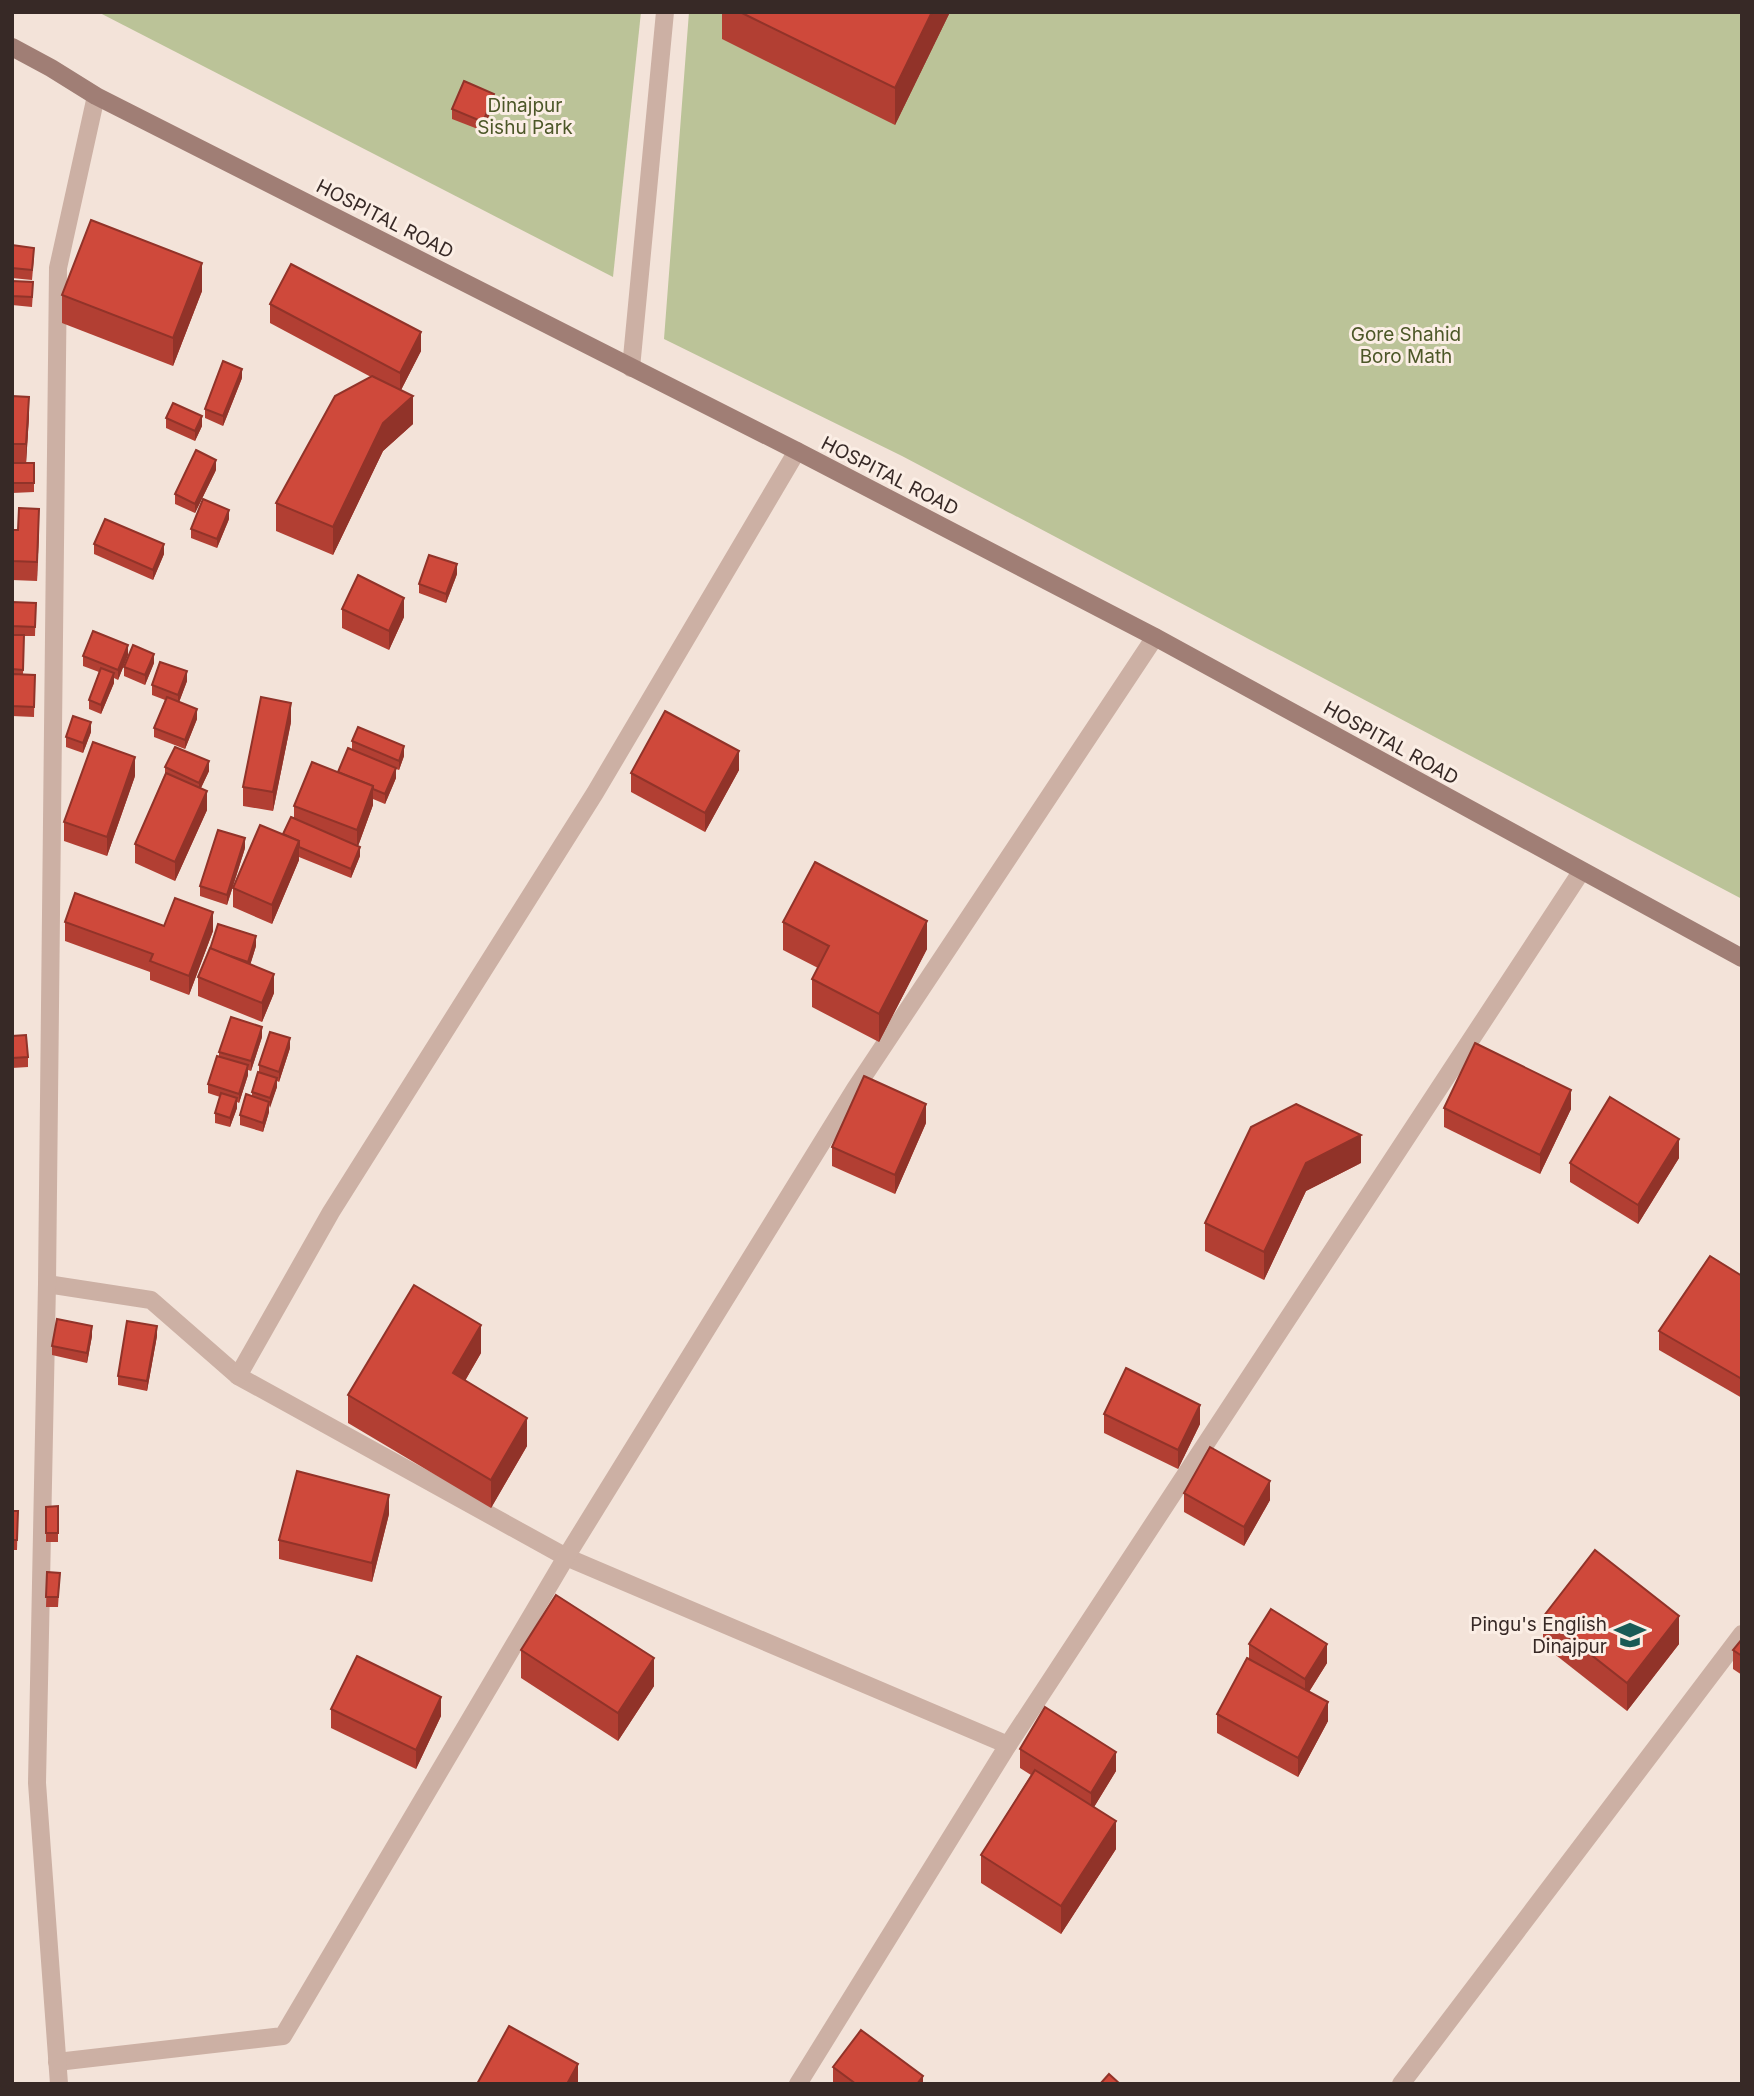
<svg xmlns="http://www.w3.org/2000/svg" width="1754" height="2096" font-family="Inter,sans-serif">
<rect width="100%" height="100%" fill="#f3e3d9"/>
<!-- green -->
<g fill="#bbc398">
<polygon points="98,12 641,12 613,277"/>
<polygon points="689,12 1742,12 1742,899 902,456 664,339"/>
</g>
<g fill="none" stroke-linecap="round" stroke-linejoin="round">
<!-- street -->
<g stroke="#ccb0a4" stroke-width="18">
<polyline points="631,368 665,12"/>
<polyline points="47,1284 151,1300 238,1376 566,1557 1008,1745"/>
<polyline points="238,1376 331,1212 595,793 797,451"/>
<polyline points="57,2062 283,2036 566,1557 855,1089 1155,637"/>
<polyline points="59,2084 37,1783 47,1284 58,268 96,96"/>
<polyline points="798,2084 1008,1745 1581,872"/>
<polyline points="1401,2084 1742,1634"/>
</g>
<!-- secondary -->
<polyline stroke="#a07e75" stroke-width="18" points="12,47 51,68 96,96 797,451 1155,637 1742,958"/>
</g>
<!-- wall -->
<g fill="#b23f33">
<polygon points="722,12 950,12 895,125 722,39"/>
<polygon points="494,103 483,131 452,119 452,109"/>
<polygon points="12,245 34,257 32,280 12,278"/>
<polygon points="12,281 33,292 32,307 12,305"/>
<polygon points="202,291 173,366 62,323 62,295"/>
<polygon points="270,304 421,351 401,390 413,424 383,451 333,555 276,531 276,503 371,377 270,323"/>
<polygon points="242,378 223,426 205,418 205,409"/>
<polygon points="12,396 29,416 26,463 34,463 34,492 12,493"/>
<polygon points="166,418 202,426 195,441 166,428"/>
<polygon points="216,470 195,513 175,504 175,494"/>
<polygon points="229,519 217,548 191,538 191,529"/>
<polygon points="39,528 37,581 12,580 12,530"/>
<polygon points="94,544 164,554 153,580 94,554"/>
<polygon points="457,574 446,603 419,593 419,584"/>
<polygon points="12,602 36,603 35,636 24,636 23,675 35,675 34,717 12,716"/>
<polygon points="342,609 404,617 389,650 342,628"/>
<polygon points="128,655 118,680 114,678 114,683 101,714 89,709 89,700 99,672 83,666 83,656"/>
<polygon points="154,663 145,685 124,676 124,667"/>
<polygon points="187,681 179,702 197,719 185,749 154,737 154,728 165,700 152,695 152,685"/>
<polygon points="291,722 273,811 243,806 243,787"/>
<polygon points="91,732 83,753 66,747 66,737"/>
<polygon points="352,741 404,756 399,770 396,769 396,778 385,804 373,799 373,805 358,846 360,856 351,878 299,857 299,860 272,924 233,907 233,888 283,834 294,818 294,806 338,772 352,749"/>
<polygon points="165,767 209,771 201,788 207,810 175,881 135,863 135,844 165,774"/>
<polygon points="739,770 705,832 631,792 631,773"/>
<polygon points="135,776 107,856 64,841 64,822"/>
<polygon points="245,848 227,905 200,896 200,886"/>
<polygon points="65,922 164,926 213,931 189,995 150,980 150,972 65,941"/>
<polygon points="783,922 927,949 879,1042 812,1007 812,979 818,968 783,950"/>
<polygon points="256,946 250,965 274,993 262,1022 198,996 198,977"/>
<polygon points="12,1036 28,1057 28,1067 12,1068"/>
<polygon points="262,1037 251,1071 248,1070 248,1075 239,1103 237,1102 237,1108 230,1127 215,1123 215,1113 220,1097 208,1093 208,1084 219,1056 219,1052"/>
<polygon points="290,1048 279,1082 277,1081 277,1087 269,1108 269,1112 263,1132 240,1125 240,1115 252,1096 252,1092 259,1072 259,1065"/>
<polygon points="1444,1108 1571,1109 1540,1174 1444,1127"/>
<polygon points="926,1123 895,1194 832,1166 832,1147"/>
<polygon points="1679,1158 1638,1224 1570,1182 1570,1163"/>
<polygon points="1361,1163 1306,1191 1264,1280 1205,1251 1205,1223"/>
<polygon points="1742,1276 1742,1398 1659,1350 1659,1331"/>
<polygon points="92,1336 87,1363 52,1355 52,1346"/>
<polygon points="157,1336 147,1391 118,1385 118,1376"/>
<polygon points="481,1353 465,1381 527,1446 491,1508 348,1423 348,1395"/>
<polygon points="1104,1414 1200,1424 1178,1469 1104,1433"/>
<polygon points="1184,1493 1270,1500 1244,1546 1184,1512"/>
<polygon points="58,1506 58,1542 46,1542 46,1507"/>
<polygon points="12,1511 18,1511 17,1550 12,1550"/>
<polygon points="389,1514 372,1582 279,1559 279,1540"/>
<polygon points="47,1572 60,1573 58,1607 46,1607"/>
<polygon points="1543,1617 1679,1644 1627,1711 1543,1645"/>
<polygon points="1742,1639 1742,1675 1733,1669 1733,1650"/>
<polygon points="1249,1644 1327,1663 1309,1692 1328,1721 1298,1777 1217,1733 1217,1714 1249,1659"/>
<polygon points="521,1650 654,1686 618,1741 521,1678"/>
<polygon points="331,1709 441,1716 416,1769 331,1728"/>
<polygon points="1020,1749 1116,1771 1094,1807 1116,1849 1061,1934 981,1883 981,1855 1031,1775 1020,1768"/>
<polygon points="833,2067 923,2084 833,2084"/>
</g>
<!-- shaded-wall -->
<g fill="#913329">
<polygon points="932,12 950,12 895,125 895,88"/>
<polygon points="494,94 494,103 483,131 483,122"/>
<polygon points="202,263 202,291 173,366 173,338"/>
<polygon points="421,332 421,351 400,392 400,373"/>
<polygon points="242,369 242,378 223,426 223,416"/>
<polygon points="413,396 413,424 383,451 333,555 333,527 383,423"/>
<polygon points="29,397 29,416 26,464 26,444"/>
<polygon points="202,416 202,426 195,441 195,431"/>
<polygon points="216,460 216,470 195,513 195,504"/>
<polygon points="39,509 39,528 37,581 37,562"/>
<polygon points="229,510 229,519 217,548 217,539"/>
<polygon points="164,544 164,554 153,580 153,570"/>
<polygon points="457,564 457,574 446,603 446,594"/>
<polygon points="404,598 404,617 389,650 389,631"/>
<polygon points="128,645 128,655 118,680 118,670"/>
<polygon points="154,654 154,663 145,685 145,675"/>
<polygon points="187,671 187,681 178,705 178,695"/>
<polygon points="114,673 114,683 101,714 101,705"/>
<polygon points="291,703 291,722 273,811 273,792"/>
<polygon points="197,709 197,719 185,749 185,740"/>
<polygon points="91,722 91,732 83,753 83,743"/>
<polygon points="404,746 404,756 399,770 399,761"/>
<polygon points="739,751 739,770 705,832 705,813"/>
<polygon points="135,757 135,776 107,856 107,837"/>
<polygon points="209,761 209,771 199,792 199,783"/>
<polygon points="396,768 396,778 385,804 385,794"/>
<polygon points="373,786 373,805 357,849 357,830"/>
<polygon points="207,791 207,810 175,881 175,862"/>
<polygon points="245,838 245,848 227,905 227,895"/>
<polygon points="299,841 299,860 272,924 272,905"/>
<polygon points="360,847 360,856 351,878 351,869"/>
<polygon points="213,912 213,931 189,995 189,976"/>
<polygon points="927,921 927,949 879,1042 879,1014"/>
<polygon points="256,936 256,946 248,972 248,962"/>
<polygon points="274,974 274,993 262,1022 262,1003"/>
<polygon points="262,1027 262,1037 251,1071 251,1061"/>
<polygon points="290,1038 290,1048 279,1082 279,1072"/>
<polygon points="248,1065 248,1075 239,1103 239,1094"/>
<polygon points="277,1078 277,1087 270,1108 270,1098"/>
<polygon points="1571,1090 1571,1109 1540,1174 1540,1155"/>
<polygon points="237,1098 237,1108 230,1127 230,1118"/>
<polygon points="269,1102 269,1112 263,1132 263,1123"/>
<polygon points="926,1104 926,1123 895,1194 895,1175"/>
<polygon points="1361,1135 1361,1163 1306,1191 1264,1280 1264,1252 1306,1163"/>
<polygon points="1679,1139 1679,1158 1638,1224 1638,1205"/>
<polygon points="481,1325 481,1353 453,1401 453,1373"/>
<polygon points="92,1326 92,1336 87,1363 87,1353"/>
<polygon points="157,1326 157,1336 147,1391 147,1381"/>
<polygon points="1200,1405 1200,1424 1178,1469 1178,1450"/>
<polygon points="527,1418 527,1446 491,1508 491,1480"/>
<polygon points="1270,1481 1270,1500 1244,1546 1244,1527"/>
<polygon points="389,1495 389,1514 372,1582 372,1563"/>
<polygon points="1679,1616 1679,1644 1627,1711 1627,1683"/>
<polygon points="1327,1644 1327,1663 1305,1698 1305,1679"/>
<polygon points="654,1658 654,1686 618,1741 618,1713"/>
<polygon points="441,1697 441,1716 416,1769 416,1750"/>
<polygon points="1328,1702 1328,1721 1298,1777 1298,1758"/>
<polygon points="1116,1752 1116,1771 1091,1812 1091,1793"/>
<polygon points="1116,1821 1116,1849 1061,1934 1061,1906"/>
<polygon points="578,2064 578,2084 567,2084"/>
<polygon points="923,2076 923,2084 917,2084"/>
</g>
<!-- building -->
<g fill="#cf493b" stroke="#913329" stroke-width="2">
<polygon points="740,12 932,12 895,88"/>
<polygon points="464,81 494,94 483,122 452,109"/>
<polygon points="91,220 202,263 173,338 62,295"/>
<polygon points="12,245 34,248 32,270 12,268"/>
<polygon points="291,264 421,332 400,373 270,304"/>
<polygon points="12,281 33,282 32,297 12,296"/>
<polygon points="223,361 242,369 223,416 205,409"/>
<polygon points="372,376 413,396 383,423 333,527 276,503 335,396"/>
<polygon points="12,396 29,397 26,444 12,444"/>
<polygon points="173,403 202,416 195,431 166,418"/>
<polygon points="196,450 216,460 195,504 175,494"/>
<rect x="12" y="463" width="22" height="20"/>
<polygon points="203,499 229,510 217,539 191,529"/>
<polygon points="19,508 39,509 37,562 12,561 12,530 18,530"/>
<polygon points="105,519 164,544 153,570 94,544"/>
<polygon points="429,555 457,564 446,594 419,584"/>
<polygon points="358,575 404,598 389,631 342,609"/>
<polygon points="12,602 36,603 35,627 12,626"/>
<polygon points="93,631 128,645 118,670 83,656"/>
<polygon points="12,635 24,635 23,670 12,669"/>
<polygon points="133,645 154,654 145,675 124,667"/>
<polygon points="160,662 187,671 178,695 152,685"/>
<polygon points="101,668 114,673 101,705 89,700"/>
<polygon points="13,674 35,675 34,707 12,706"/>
<polygon points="167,697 197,709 185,740 154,728"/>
<polygon points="261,697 291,703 273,792 243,787"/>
<polygon points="665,711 739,751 705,813 631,773"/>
<polygon points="73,716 91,722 83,743 66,737"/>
<polygon points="358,727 404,746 399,761 352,741"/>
<polygon points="93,742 135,757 107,837 64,822"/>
<polygon points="175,747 209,761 199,783 165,767"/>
<polygon points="348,748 396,768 385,794 373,789 373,786 338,772"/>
<polygon points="312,762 373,786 357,830 294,806"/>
<polygon points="166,773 207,791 175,862 135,844"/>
<polygon points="291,817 360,847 351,869 299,847 299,841 283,834"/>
<polygon points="260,825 299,841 272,905 233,888"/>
<polygon points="218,830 245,838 227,895 200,886"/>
<polygon points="815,862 927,921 879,1014 812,979 829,946 783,922"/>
<polygon points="75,893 164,926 175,898 213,912 189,976 150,961 153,954 65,922"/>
<polygon points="218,924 256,936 248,962 210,949"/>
<polygon points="210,948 274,974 262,1003 198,977"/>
<polygon points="231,1017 262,1027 251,1061 219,1052"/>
<polygon points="270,1032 290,1038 279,1072 259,1065"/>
<polygon points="26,1035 28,1057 12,1058 12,1036"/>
<polygon points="1475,1043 1571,1090 1540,1155 1444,1108"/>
<polygon points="217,1056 248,1065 239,1094 208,1084"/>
<polygon points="258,1072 277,1078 270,1098 252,1092"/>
<polygon points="864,1076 926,1104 895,1175 832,1147"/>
<polygon points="221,1093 237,1098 230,1118 215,1113"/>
<polygon points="246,1094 269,1102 263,1123 240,1115"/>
<polygon points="1610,1097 1679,1139 1638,1205 1570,1163"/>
<polygon points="1296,1104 1361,1135 1306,1163 1264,1252 1205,1223 1251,1127"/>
<polygon points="1710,1256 1742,1276 1742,1379 1659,1331"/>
<polygon points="414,1285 481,1325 453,1373 527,1418 491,1480 348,1395"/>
<polygon points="57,1319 92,1326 87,1353 52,1346"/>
<polygon points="127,1321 157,1326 147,1381 118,1376"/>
<polygon points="1126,1368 1200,1405 1178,1450 1104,1414"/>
<polygon points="1210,1447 1270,1481 1244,1527 1184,1493"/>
<polygon points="297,1471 389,1495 372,1563 279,1540"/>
<polygon points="58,1506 58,1533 46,1533 46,1507"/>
<polygon points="12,1511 18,1511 17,1540 12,1540"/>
<polygon points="1595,1550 1679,1616 1627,1683 1543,1617"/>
<polygon points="47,1572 60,1573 58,1597 46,1597"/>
<polygon points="556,1595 654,1658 618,1713 521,1650"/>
<polygon points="1271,1609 1327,1644 1305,1679 1249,1644"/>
<polygon points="1742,1639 1742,1656 1733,1650"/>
<polygon points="357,1656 441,1697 416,1750 331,1709"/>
<polygon points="1247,1658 1328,1702 1298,1758 1217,1714"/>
<polygon points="1045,1707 1116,1752 1091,1793 1020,1749"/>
<polygon points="1035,1770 1116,1821 1061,1906 981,1855"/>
<polygon points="509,2026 578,2064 567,2084 477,2084"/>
<polygon points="861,2030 923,2076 917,2084 856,2084 833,2067"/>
<polygon points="1109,2074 1120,2084 1100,2084"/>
</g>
<!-- icons -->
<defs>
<symbol id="school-bare" viewBox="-9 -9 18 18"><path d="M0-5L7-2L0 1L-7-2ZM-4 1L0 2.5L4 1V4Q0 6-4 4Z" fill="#195b56" stroke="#fbeee5" stroke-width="2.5" paint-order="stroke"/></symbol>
</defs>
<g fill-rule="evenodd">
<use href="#school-bare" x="1608" y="1613" width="44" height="44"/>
</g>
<g text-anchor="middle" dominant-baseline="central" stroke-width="6" stroke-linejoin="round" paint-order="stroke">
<!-- park labels -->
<g font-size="19" fill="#4c5728" stroke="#fbeee5">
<text x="525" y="105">Dinajpur<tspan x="525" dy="22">Sishu Park</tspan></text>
<text x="1406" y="334">Gore Shahid<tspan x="1406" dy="22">Boro Math</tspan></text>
</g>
<!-- street labels -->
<g font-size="19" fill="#372926" stroke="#fbeee5">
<text transform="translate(385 219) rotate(27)">HOSPITAL ROAD</text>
<text transform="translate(890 476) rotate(27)">HOSPITAL ROAD</text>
<text transform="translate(1391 743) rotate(29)">HOSPITAL ROAD</text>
</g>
<!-- poi labels -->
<g font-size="19" fill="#372926" stroke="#fbeee5" text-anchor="end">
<text x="1607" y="1624">Pingu's English<tspan x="1607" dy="22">Dinajpur</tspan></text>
</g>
</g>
<!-- border -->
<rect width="1754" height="2096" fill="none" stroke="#372926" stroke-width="28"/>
</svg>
